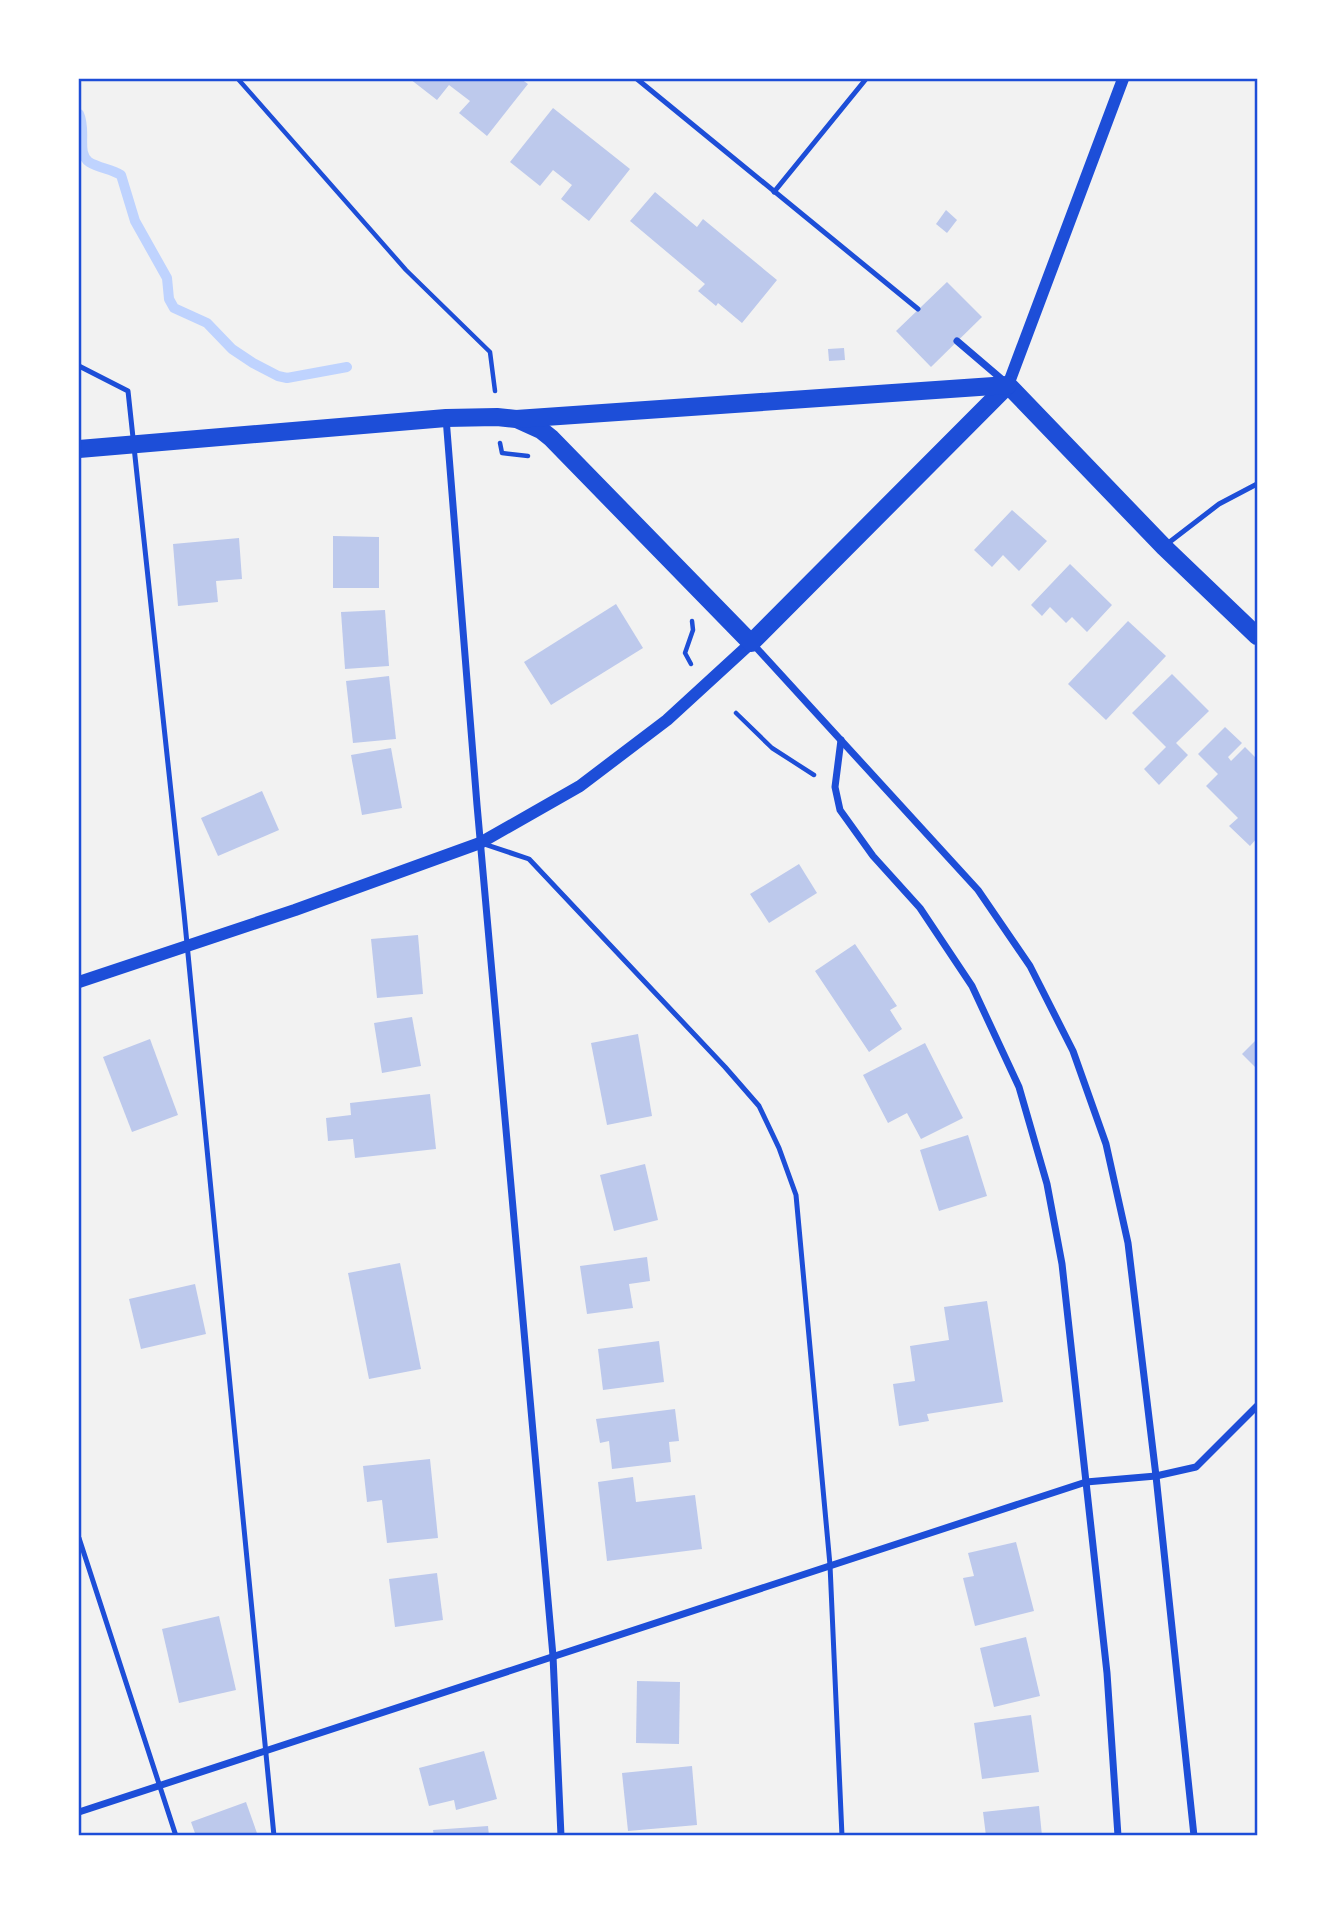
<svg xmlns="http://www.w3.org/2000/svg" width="1336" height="1915" font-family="'Roboto Condensed',sans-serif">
<rect width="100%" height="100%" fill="#f2f2f2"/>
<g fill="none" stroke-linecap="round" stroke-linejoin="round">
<!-- stream -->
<path stroke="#bfd3fe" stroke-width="10" d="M 79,114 C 87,131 76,153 89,162 C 99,168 111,169 121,175 L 135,221 L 167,278 L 169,299 L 174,308 L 207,323 L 232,349 L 253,363 L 278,376 L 287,378 L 347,367"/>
</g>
<!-- building -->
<g fill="#bdc9ec">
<polygon points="410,79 521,79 528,84 487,136 459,113 470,101 449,85 437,100"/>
<polygon points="553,108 630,169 589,221 561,199 572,185 553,170 540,186 510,162"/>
<polygon points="655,192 697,227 703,219 777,280 742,323 718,303 716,306 698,291 705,284 630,221"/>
<polygon points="946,210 957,220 947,233 936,224"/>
<polygon points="947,282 982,317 931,367 896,331"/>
<polygon points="844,348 845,360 829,361 828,349"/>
<polygon points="1012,510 1047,541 1019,571 1003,555 992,567 974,550"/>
<polygon points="333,536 379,537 379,588 333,588"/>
<polygon points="239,538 242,579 216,581 218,602 178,606 173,544"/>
<polygon points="1070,564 1112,605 1087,632 1072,617 1066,623 1050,607 1042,616 1031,605"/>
<polygon points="616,604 643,648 551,705 524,662"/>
<polygon points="385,610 389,666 345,669 341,612"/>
<polygon points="1128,621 1166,656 1106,720 1068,684"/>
<polygon points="1172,674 1209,711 1176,743 1188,755 1159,785 1144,769 1166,747 1132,713"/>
<polygon points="389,676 396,739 353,743 346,681"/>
<polygon points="1225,727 1242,743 1228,757 1231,761 1245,747 1257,759 1257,838 1250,846 1229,826 1238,818 1206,786 1218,774 1198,754"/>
<polygon points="391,748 402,808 362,815 351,755"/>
<polygon points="262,791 279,830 218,856 201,818"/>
<polygon points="799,864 817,893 769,923 750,894"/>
<polygon points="418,935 423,994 377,998 371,939"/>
<polygon points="855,944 897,1006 890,1010 902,1029 869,1052 815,971"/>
<polygon points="412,1017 421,1066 382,1073 374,1023"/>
<polygon points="638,1034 652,1116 607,1125 591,1043"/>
<polygon points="150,1039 178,1115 132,1132 103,1057"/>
<polygon points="1257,1039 1257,1069 1242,1054"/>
<polygon points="925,1043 963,1118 921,1139 907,1113 888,1123 863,1075"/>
<polygon points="430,1094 436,1149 355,1158 353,1139 328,1141 326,1118 351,1115 350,1103"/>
<polygon points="968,1135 987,1196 939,1211 920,1150"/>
<polygon points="645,1164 658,1220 614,1231 600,1175"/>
<polygon points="647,1257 650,1281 629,1284 633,1308 587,1314 580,1266"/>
<polygon points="400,1263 421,1369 369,1379 348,1273"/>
<polygon points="195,1284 206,1334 141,1349 129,1299"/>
<polygon points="987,1301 1003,1402 927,1414 929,1421 899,1426 893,1384 915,1381 910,1346 949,1340 944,1307"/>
<polygon points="659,1341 664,1382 603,1390 598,1349"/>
<polygon points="675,1409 679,1441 669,1442 671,1462 612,1469 609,1441 600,1443 596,1419"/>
<polygon points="430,1459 438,1538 387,1543 382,1500 367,1502 363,1466"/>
<polygon points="633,1477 636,1502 695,1495 702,1549 607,1561 598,1482"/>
<polygon points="1016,1542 1034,1611 975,1626 963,1578 974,1576 968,1553"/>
<polygon points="437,1573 443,1620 395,1627 389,1579"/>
<polygon points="219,1616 236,1690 179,1703 162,1629"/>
<polygon points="1026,1637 1040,1696 994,1707 980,1648"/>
<polygon points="637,1681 680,1682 679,1744 636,1743"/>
<polygon points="1031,1715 1039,1772 982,1779 974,1723"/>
<polygon points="484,1751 497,1799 456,1810 454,1800 429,1806 419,1768"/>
<polygon points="692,1766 697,1825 628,1831 622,1773"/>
<polygon points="246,1802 258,1836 196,1836 191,1822"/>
<polygon points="1039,1806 1042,1836 986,1836 983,1812"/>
<polygon points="488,1826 489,1836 434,1836 433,1830"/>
</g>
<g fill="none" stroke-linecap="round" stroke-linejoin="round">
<!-- path -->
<g stroke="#1d4ed8" stroke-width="4.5">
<polyline points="238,79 406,270 490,352 495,391"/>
<polyline points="500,443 502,453 528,456"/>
<polyline points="691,664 685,653 693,630 692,621"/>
<polyline points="736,713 772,748 814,775"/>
</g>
<!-- service -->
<g stroke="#1d4ed8" stroke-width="5">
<polyline points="637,79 918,309"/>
<polyline points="774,192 866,79"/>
<polyline points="79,366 128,391 184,913 274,1836"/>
<polyline points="1167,544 1219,504 1257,484"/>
<polyline points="481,843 529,859 725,1067 759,1106 779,1148 796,1195 830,1565 842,1836"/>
<polyline points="79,1538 176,1836"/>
</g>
<!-- minor -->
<g stroke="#1d4ed8" stroke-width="7">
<polyline points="957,341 1005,382"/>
<polyline points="446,418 477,805 553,1656 561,1836"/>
<polyline points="752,643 978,890 1030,966 1073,1051 1106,1144 1128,1243 1156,1476 1194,1836"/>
<polyline points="841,740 835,787 840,810 873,856 920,908 972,986 1019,1087 1047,1184 1062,1264 1086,1482 1107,1673 1118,1836"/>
<polyline points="79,1812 1086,1482 1156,1476 1196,1467 1257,1406"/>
</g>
<!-- tertiary -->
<g stroke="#1d4ed8" stroke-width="12">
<polyline points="1008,385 1123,79"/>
<polyline points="79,982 295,910 480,843 580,786 667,720 751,643"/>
</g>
<!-- primary -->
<g stroke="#1d4ed8" stroke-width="18">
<polyline points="1008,385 1164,547 1257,636"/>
<polyline points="519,420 541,430 551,438 751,643 1008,385"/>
<polyline points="79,449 446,418 497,417 516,419 1008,385"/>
</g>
</g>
<!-- border -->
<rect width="1336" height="1915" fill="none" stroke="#ffffff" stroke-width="161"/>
<rect x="80" y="80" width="1176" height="1754" fill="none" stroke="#1d4ed8" stroke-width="2.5"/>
</svg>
